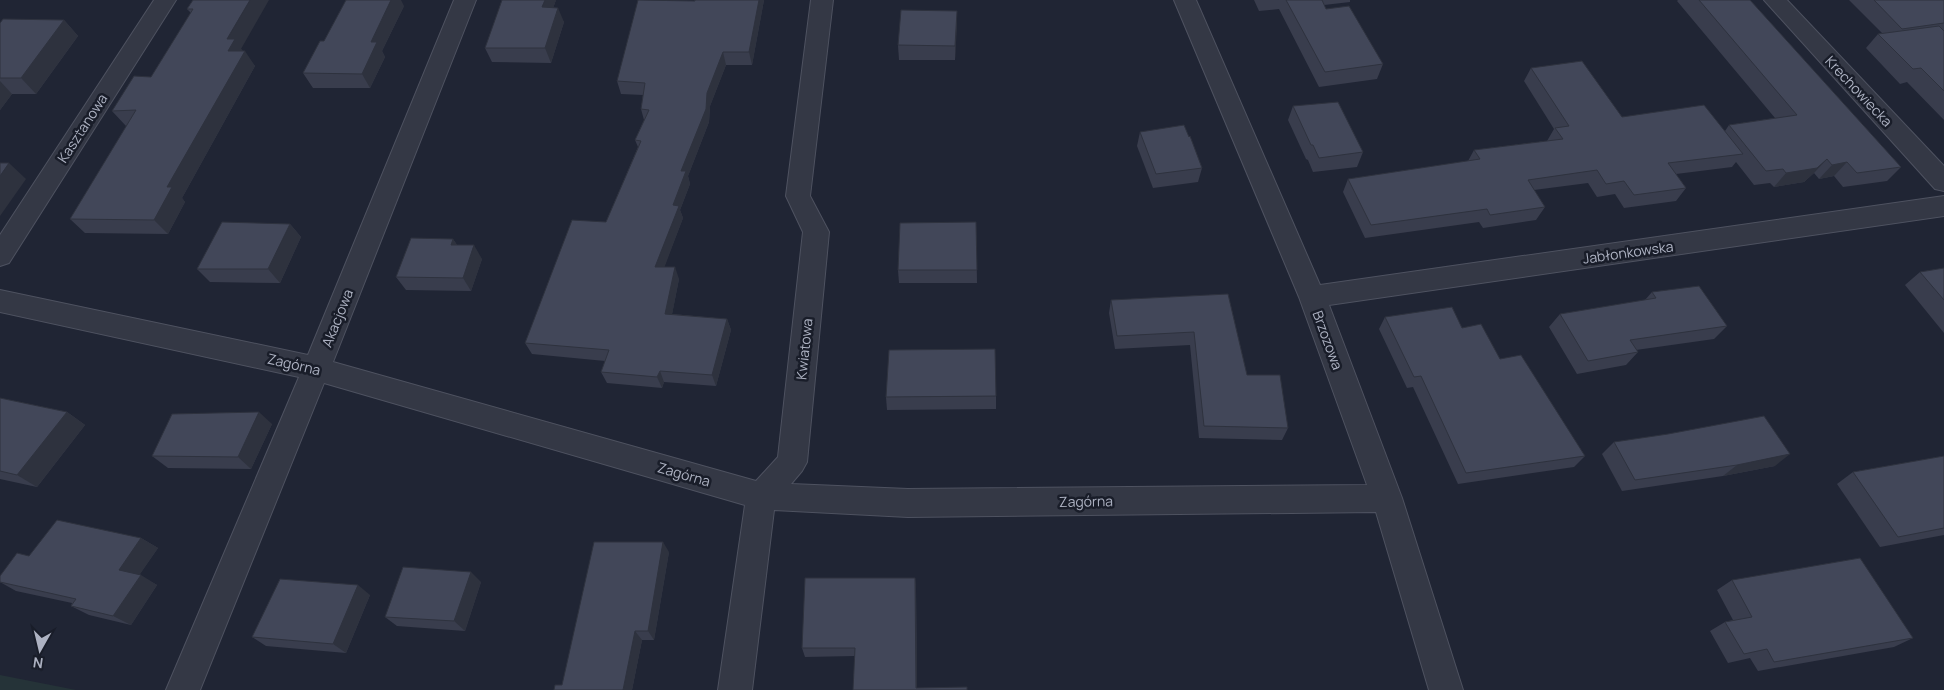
<svg xmlns="http://www.w3.org/2000/svg" width="1944" height="690" font-family="Manrope,sans-serif">
<rect width="100%" height="100%" fill="#202534"/>
<!-- green -->
<polygon fill="#253338" points="0,675 76,690 0,690"/>
<g fill="none" stroke-linecap="round" stroke-linejoin="round">
<defs>
<g id="minor">
<polygon points="154,0 176,0 9,263 0,266 0,235"/>
<polygon points="454,0 476,0 333,362 756,481 778,457 803,232 786,196 811,0 833,0 810,196 829,232 807,462 802,471 791,484 908,489 1367,485 1299,297 1174,0 1196,0 1320,285 1944,196 1944,216 1329,305 1402,498 1463,690 1429,690 1376,512 908,517 774,510 752,690 718,690 745,505 324,383 200,690 166,690 299,377 0,312 0,290 308,355"/>
<polygon points="1764,0 1787,0 1944,166 1944,191 1935,189"/>
</g>
</defs>
<!-- minor casing -->
<use href="#minor" stroke="#4e5260" stroke-width="2"/>
<!-- minor -->
<use href="#minor" fill="#343845" fill-rule="evenodd"/>
</g>
<!-- wall -->
<g fill="#393d4d">
<polygon points="193,0 241,49 255,66 182,198 185,202 168,234 85,233 70,219 127,126 126,126 112,111 151,77 191,13 187,9"/>
<polygon points="556,0 553,8 564,22 551,63 492,62 485,48"/>
<polygon points="695,0 764,0 752,65 726,65 710,106 709,122 688,176 690,184 680,210 683,218 664,267 679,279 672,314 727,319 731,330 716,386 664,382 662,388 607,383 601,372 605,361 532,354 525,343 606,222 638,147 635,140 644,120 641,109 643,95 621,94 617,81"/>
<polygon points="1254,0 1350,0 1350,2 1324,5 1326,9 1383,64 1377,79 1319,87 1279,9 1259,11"/>
<polygon points="1678,0 1750,0 1901,167 1887,181 1843,187 1834,176 1819,179 1814,173 1804,182 1774,187 1770,183 1754,185 1736,162 1732,167 1676,174 1686,188 1676,201 1624,208 1615,194 1597,197 1588,183 1534,190 1545,207 1536,220 1483,228 1479,222 1365,238 1343,192 1348,179 1468,161 1474,150 1547,141 1554,129 1524,81 1531,68 1622,117 1725,131 1729,125 1775,118 1677,1"/>
<polygon points="1849,0 1944,0 1944,120 1907,82 1900,84 1866,48 1878,34 1882,33"/>
<polygon points="404,6 382,51 385,57 370,88 313,88 303,73 324,41"/>
<polygon points="957,11 955,60 899,60 898,45"/>
<polygon points="64,20 78,36 36,94 12,94 0,110 0,23"/>
<polygon points="1293,106 1363,152 1357,167 1313,172 1308,160 1306,159 1288,120"/>
<polygon points="1140,132 1202,168 1198,182 1153,188 1137,146"/>
<polygon points="976,222 977,283 899,283 898,270"/>
<polygon points="290,224 301,237 280,283 210,282 197,269"/>
<polygon points="453,239 457,245 482,259 471,291 406,290 396,277"/>
<polygon points="1944,268 1944,333 1905,285 1920,272"/>
<polygon points="1652,292 1727,326 1714,339 1636,350 1638,352 1626,365 1577,374 1549,327 1560,314 1645,300"/>
<polygon points="1228,294 1247,375 1288,428 1282,440 1199,438 1190,345 1115,349 1109,313 1111,300"/>
<polygon points="1385,317 1462,328 1500,359 1585,456 1574,467 1458,484 1413,387 1407,388 1379,329"/>
<polygon points="996,396 996,409 887,410 886,397"/>
<polygon points="0,398 67,412 85,425 37,487 0,479"/>
<polygon points="272,424 251,469 168,468 152,456"/>
<polygon points="1614,442 1775,466 1723,476 1622,491 1602,454"/>
<polygon points="1944,456 1944,535 1880,547 1837,484 1853,472"/>
<polygon points="141,538 158,548 139,575 157,585 131,625 89,615 71,606 72,603 16,591 0,582 0,576 29,556"/>
<polygon points="669,552 654,640 642,640 632,690 562,685"/>
<polygon points="915,578 916,588 917,688 853,690 855,656 805,657 802,648"/>
<polygon points="1732,580 1913,638 1894,647 1758,671 1750,658 1728,663 1710,631 1725,622 1733,620 1717,590"/>
<polygon points="481,582 465,631 397,626 385,617"/>
<polygon points="370,595 346,653 266,646 252,637"/>
</g>
<!-- shaded-wall -->
<g fill="#2e323e">
<polygon points="250,0 269,0 241,49 244,52 245,51 255,66 182,198 185,202 168,234 154,220 167,187 228,51 227,39"/>
<polygon points="391,0 401,0 404,6 382,51 385,57 370,88 362,74 371,42"/>
<polygon points="545,0 556,0 548,22 542,7"/>
<polygon points="759,0 764,0 752,65 749,52"/>
<polygon points="558,8 564,22 551,63 545,48"/>
<polygon points="957,11 957,26 955,60 955,46"/>
<polygon points="64,20 78,36 36,94 21,78"/>
<polygon points="723,52 726,65 710,106 709,122 688,176 690,184 680,210 683,218 660,279 655,267 673,205 681,171 707,93"/>
<polygon points="0,81 12,94 0,110"/>
<polygon points="1827,159 1814,173 1804,182 1774,187 1786,173"/>
<polygon points="1847,162 1834,176 1819,179 1832,165"/>
<polygon points="9,163 26,179 0,216 0,176"/>
<polygon points="290,224 301,237 280,283 268,269"/>
<polygon points="453,239 462,252 451,245"/>
<polygon points="474,245 482,259 471,291 463,278"/>
<polygon points="675,267 679,279 670,325 665,314"/>
<polygon points="727,319 731,330 716,386 712,375"/>
<polygon points="660,371 664,382 662,388 657,377"/>
<polygon points="67,412 85,425 37,487 17,475"/>
<polygon points="259,412 272,424 251,469 238,457"/>
<polygon points="1790,454 1775,466 1723,476 1737,465"/>
<polygon points="141,538 158,548 136,580 119,570"/>
<polygon points="663,542 669,552 654,640 648,631"/>
<polygon points="471,572 481,582 465,631 454,621"/>
<polygon points="141,575 157,585 131,625 113,616"/>
<polygon points="915,578 916,588 917,690 916,690"/>
<polygon points="358,585 370,595 346,653 333,644"/>
<polygon points="635,631 642,640 632,690 623,690"/>
</g>
<!-- building -->
<g fill="#424759" stroke="#2e323e">
<polygon points="193,0 250,0 227,39 235,39 228,51 245,51 167,187 172,187 154,220 70,219 136,110 112,111 134,76 151,77 193,9 187,9"/>
<polygon points="346,0 391,0 371,42 377,42 362,74 303,73 320,41 324,41"/>
<polygon points="502,0 545,0 542,7 558,8 545,48 485,48"/>
<polygon points="638,0 695,1 695,0 759,0 749,52 723,52 707,93 706,109 681,171 686,171 673,205 679,206 655,267 675,267 665,314 727,319 712,375 660,371 657,377 601,372 609,350 525,343 572,220 606,222 641,141 635,140 649,110 641,109 645,83 617,81"/>
<polygon points="1286,0 1322,0 1326,9 1349,6 1383,64 1325,72"/>
<polygon points="1699,0 1750,0 1901,167 1857,173 1847,162 1832,165 1827,159 1817,168 1786,173 1783,169 1766,171 1729,125 1797,115"/>
<polygon points="1874,0 1944,0 1944,23 1902,29"/>
<polygon points="901,10 957,11 955,46 898,45"/>
<polygon points="3,19 64,20 21,78 0,78 0,23"/>
<polygon points="1939,26 1944,31 1944,91 1921,68 1913,69 1878,34"/>
<polygon points="1582,61 1622,117 1704,105 1743,154 1668,163 1686,188 1634,195 1624,181 1606,184 1597,170 1528,180 1545,207 1490,215 1487,209 1371,225 1348,179 1480,159 1474,150 1563,139 1555,128 1569,126 1531,68"/>
<polygon points="1338,102 1363,152 1319,158 1313,145 1311,145 1293,106"/>
<polygon points="1184,125 1189,137 1190,136 1202,168 1156,174 1140,132"/>
<polygon points="0,163 9,163 0,176"/>
<polygon points="222,222 290,224 268,269 197,269"/>
<polygon points="976,222 977,270 898,270 900,223"/>
<polygon points="411,238 453,239 451,245 474,245 463,278 396,277"/>
<polygon points="1944,268 1944,300 1920,272"/>
<polygon points="1699,286 1727,326 1630,340 1638,352 1588,361 1560,314 1656,298 1652,292"/>
<polygon points="1228,294 1247,375 1280,375 1288,428 1204,426 1194,332 1117,336 1111,300"/>
<polygon points="1452,307 1462,328 1481,324 1500,359 1521,355 1585,456 1466,473 1421,376 1414,377 1385,317"/>
<polygon points="995,349 996,396 886,397 889,350"/>
<polygon points="0,398 67,412 17,475 0,471"/>
<polygon points="259,412 238,457 152,456 172,414"/>
<polygon points="1764,416 1790,454 1737,465 1635,480 1614,442 1668,434"/>
<polygon points="1944,456 1944,528 1898,537 1853,472"/>
<polygon points="57,520 141,538 119,570 141,575 113,616 71,606 76,599 0,582 0,576 17,553 29,556"/>
<polygon points="594,542 663,542 648,631 635,631 623,690 554,690 555,685 562,685"/>
<polygon points="1860,558 1913,638 1774,662 1767,649 1744,654 1725,622 1752,617 1732,580"/>
<polygon points="403,567 471,572 454,621 385,617"/>
<polygon points="805,578 915,578 916,688 967,687 967,690 853,690 855,648 802,648"/>
<polygon points="280,579 358,585 333,644 252,637"/>
</g>
<g text-anchor="middle" dominant-baseline="central" stroke-width="5" stroke-linejoin="round" paint-order="stroke">
<!-- street labels -->
<g font-size="14" fill="#adb2c2" stroke="#191d29">
<text transform="translate(1859 91) rotate(47)">Krechowiecka</text>
<text transform="translate(82 128) rotate(-57)">Kasztanowa</text>
<text transform="translate(1628 252) rotate(-8)">Jabłonkowska</text>
<text transform="translate(337 318) rotate(-68)">Akacjowa</text>
<text transform="translate(1328 340) rotate(70)">Brzozowa</text>
<text transform="translate(804 349) rotate(-84)">Kwiatowa</text>
<text transform="translate(294 364) rotate(13)">Zagórna</text>
<text transform="translate(684 474) rotate(16)">Zagórna</text>
<text transform="translate(1086 501) rotate(-1)">Zagórna</text>
</g>
</g>
<!-- north arrow -->
<g transform="translate(40 650) rotate(188)" stroke="#191d29" stroke-width="4" paint-order="stroke">
<path d="M0-4L9 19L0 12L-9 19Z" fill="#adb2c2"/>
<text y="-8" font-size="14" font-weight="bold" text-anchor="middle" fill="#adb2c2">N</text>
</g>
</svg>
